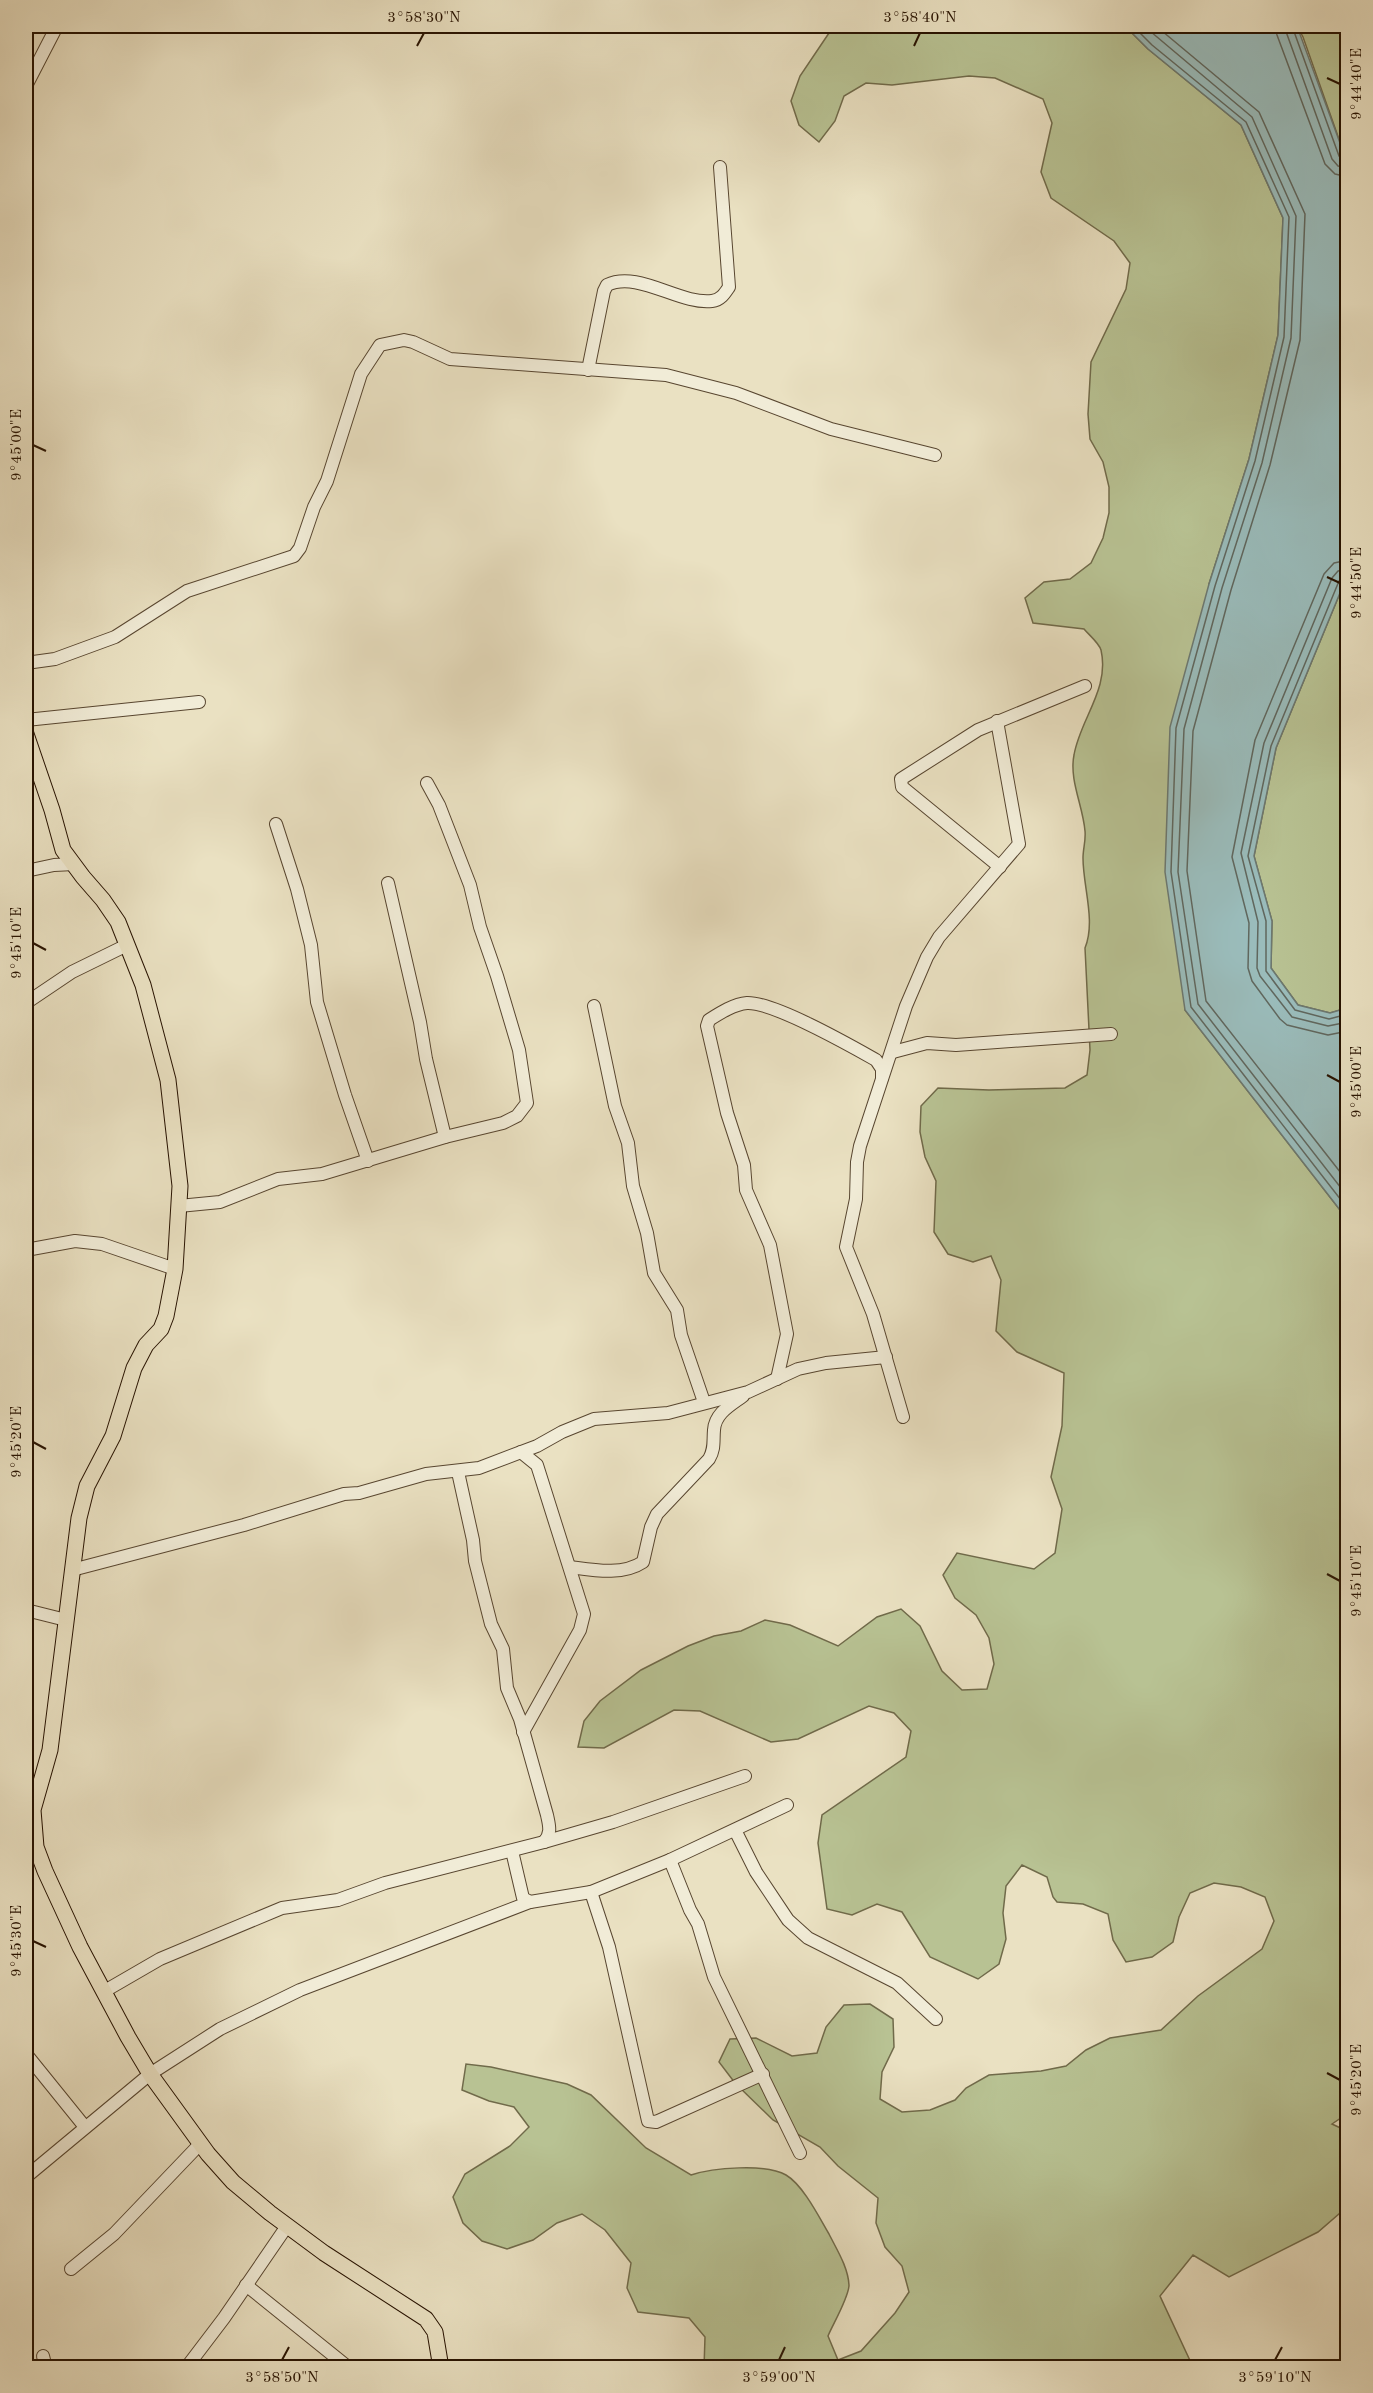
<svg xmlns="http://www.w3.org/2000/svg" width="1373" height="2393" font-family="'Old Standard TT',serif">
<rect width="100%" height="100%" fill="#eae1c2"/>
<filter id="stains"><feTurbulence type="fractalNoise" baseFrequency=".00333" numOctaves="4"/><feColorMatrix values="0 0 0 0 .2 0 0 0 0 .09 0 0 0 0 .02 0 0 0 .5 -.17"/></filter>
<radialGradient id="worn" r=".72"><stop offset=".6" stop-color="#630" stop-opacity="0"/><stop offset="1" stop-color="#630" stop-opacity=".3"/></radialGradient>
<!-- green -->
<g fill="#b8c293" stroke="#706a4a" stroke-width="1.5">
<path d="M 827,26 L 1125,26 L 1148,49 L 1241,125 L 1283,218 L 1278,335 L 1249,459 L 1209,584 L 1185,1010 L 1347,1219 L 1348,2113 L 1332,2124 L 1347,2131 L 1347,2207 L 1318,2232 L 1229,2277 L 1193,2255 L 1160,2296 L 1193,2367 L 704,2368 L 705,2337 L 689,2318 L 638,2312 L 627,2288 L 631,2263 L 605,2230 L 582,2214 L 557,2223 L 533,2240 L 507,2249 L 482,2241 L 463,2223 L 453,2197 L 465,2174 L 510,2146 L 529,2127 L 514,2107 L 489,2101 L 462,2090 L 466,2064 L 491,2067 L 567,2084 L 591,2095 L 646,2148 L 691,2175 C 712,2168 766,2163 786,2175 C 803,2185 819,2217 829,2234 C 837,2250 848,2267 849,2285 C 849,2297 833,2324 828,2336 L 838,2360 L 861,2351 L 895,2313 L 909,2292 L 902,2266 L 885,2247 L 876,2223 L 878,2198 L 838,2166 L 820,2147 L 773,2120 L 735,2083 L 719,2062 L 730,2039 L 756,2038 L 792,2056 L 817,2053 L 826,2027 L 844,2005 L 870,2004 L 893,2019 L 894,2047 L 882,2072 L 880,2099 L 902,2112 L 930,2110 L 955,2100 L 966,2088 L 989,2075 L 1041,2071 L 1066,2066 L 1086,2050 L 1110,2038 L 1161,2030 L 1198,1996 L 1262,1949 L 1274,1921 L 1265,1897 L 1241,1887 L 1214,1883 L 1190,1893 L 1179,1917 L 1173,1942 L 1152,1957 L 1126,1962 L 1113,1940 L 1108,1914 L 1083,1904 L 1057,1902 L 1053,1897 L 1047,1877 L 1022,1865 L 1006,1886 L 1003,1913 L 1006,1939 L 999,1964 L 978,1979 L 930,1957 L 902,1912 L 877,1904 L 852,1915 L 827,1909 L 818,1843 L 822,1815 L 906,1757 L 911,1731 L 894,1713 L 869,1706 L 798,1739 L 771,1742 L 700,1711 L 674,1710 L 604,1748 L 578,1747 L 584,1721 L 600,1701 L 641,1670 L 688,1646 L 714,1636 L 741,1631 L 765,1620 L 790,1625 L 838,1646 L 877,1617 L 901,1609 L 920,1626 L 942,1671 L 962,1690 L 987,1689 L 994,1664 L 989,1638 L 976,1615 L 955,1598 L 943,1575 L 957,1553 L 1034,1569 L 1055,1553 L 1062,1509 L 1051,1477 L 1062,1426 L 1064,1373 L 1017,1352 L 996,1331 L 1001,1280 L 991,1256 L 973,1262 L 948,1254 L 934,1232 L 936,1181 L 925,1157 L 920,1132 L 921,1106 L 938,1088 L 989,1090 L 1065,1088 L 1087,1075 L 1090,1050 L 1085,948 C 1096,921 1083,887 1083,858 C 1083,849 1086,840 1085,831 C 1083,806 1069,780 1074,755 C 1080,719 1110,689 1101,650 C 1099,643 1089,635 1084,629 L 1033,623 L 1025,598 L 1044,582 L 1070,579 L 1091,563 L 1103,538 L 1109,513 L 1109,487 L 1103,462 L 1090,439 L 1088,414 L 1091,362 L 1126,289 L 1130,263 L 1114,241 L 1051,198 L 1041,172 L 1052,123 L 1043,99 L 995,78 L 969,76 L 892,85 L 866,83 L 844,96 L 835,121 L 819,142 L 799,125 L 791,101 L 800,76 L 829,33 Z"/>
<polygon points="1297,26 1347,26 1347,162 1303,37"/>
<polygon points="1347,576 1347,1008 1330,1013 1298,1005 1271,968 1272,921 1254,856 1276,748"/>
</g>
<!-- water -->
<polygon fill="#9abcbb" stroke="#6c7870" stroke-width="1.5" points="1125,26 1297,26 1347,162 1347,576 1276,748 1254,856 1272,921 1271,968 1298,1005 1330,1013 1347,1008 1347,1219 1185,1010 1165,872 1170,727 1209,584 1249,459 1278,335 1283,218 1241,125 1148,49"/>
<g fill="none" stroke-linecap="round" stroke-linejoin="round">
<!-- shore -->
<g stroke="#60675e" stroke-width="1.5">
<polyline points="1133,26 1152,45 1246,122 1289,217 1284,337 1255,461 1215,586 1176,728 1171,872 1191,1007 1348,1209"/>
<polyline points="1144,26 1252,117 1296,216 1291,338 1262,463 1222,588 1184,729 1178,872 1198,1004 1348,1197"/>
<polyline points="1156,26 1259,112 1305,214 1300,340 1270,465 1231,590 1193,731 1187,871 1206,1001 1348,1182"/>
<polyline points="1275,26 1277,35 1325,164 1335,174 1348,177"/>
<polyline points="1284,26 1332,159 1338,166 1348,168"/>
<polyline points="1292,26 1339,156 1343,160 1348,160"/>
<polyline points="1348,560 1334,563 1324,574 1255,740 1232,857 1249,923 1248,968 1252,981 1280,1019 1287,1025 1328,1035 1348,1031"/>
<polyline points="1348,569 1338,571 1332,578 1264,743 1241,853 1258,922 1257,968 1260,976 1292,1017 1328,1026 1348,1022"/>
<polyline points="1348,577 1339,581 1271,746 1248,856 1266,921 1266,971 1295,1010 1329,1019 1348,1014"/>
</g>
<defs>
<g id="minor">
<polyline points="26,86 57,26"/>
<path d="M 588,370 L 604,291 L 607,285 C 638,270 680,305 712,301 C 721,300 725,293 729,287 L 720,167"/>
<polyline points="26,663 55,659 115,637 187,591 294,556 300,548 314,507 327,481 361,374 380,345 404,340 413,342 450,359 666,375 736,393 831,429 935,455"/>
<polyline points="26,720 199,702"/>
<polyline points="26,775 39,772"/>
<polyline points="276,824 297,889 311,945 317,1002 345,1095 368,1161"/>
<polyline points="1000,867 902,787 901,779 978,730 1085,686"/>
<polyline points="26,871 54,865 74,864"/>
<polyline points="388,883 420,1022 426,1059 445,1137"/>
<polyline points="26,1003 72,972 127,945"/>
<polyline points="594,1006 615,1106 628,1143 633,1186 647,1233 654,1273 677,1310 681,1335 704,1402"/>
<polyline points="893,1052 927,1043 956,1045 1111,1034"/>
<polyline points="179,1206 220,1202 278,1179 322,1174 445,1137 503,1123 517,1116 527,1103 519,1050 497,976 480,927 470,885 439,805 427,783"/>
<polyline points="26,1250 75,1241 102,1244 175,1269"/>
<path d="M 777,1379 L 787,1334 L 770,1245 L 746,1190 L 744,1165 L 727,1113 L 707,1026 L 709,1020 C 720,1013 734,1004 747,1003 C 774,1002 851,1046 876,1060 L 882,1069 L 882,1078"/>
<polyline points="903,1417 873,1314 846,1247 856,1199 857,1162 860,1146 906,1006 927,957 939,937 1019,844 997,721"/>
<polyline points="521,1452 537,1465 584,1614 580,1630 523,1732"/>
<path d="M 458,1472 L 473,1540 L 475,1561 L 491,1624 L 503,1649 L 507,1688 L 520,1719 L 547,1815 C 549,1825 552,1833 544,1842"/>
<path d="M 570,1567 C 593,1570 622,1576 643,1562 L 651,1527 L 657,1514 L 709,1459 C 715,1449 713,1441 714,1430 C 715,1413 731,1405 743,1396"/>
<polyline points="72,1570 244,1525 344,1494 359,1493 426,1474 479,1468 537,1446 562,1432 594,1419 668,1413 748,1392 798,1369 826,1363 886,1357"/>
<polyline points="26,1610 66,1620"/>
<polyline points="735,1830 756,1872 788,1920 808,1938 897,1983 936,2019"/>
<polyline points="512,1851 523,1898 530,1902"/>
<polyline points="670,1860 690,1910 698,1924 714,1977 800,2153"/>
<polyline points="591,1892 609,1947 648,2121 656,2122 763,2074"/>
<polyline points="103,1992 160,1959 282,1908 338,1900 385,1883 544,1842 613,1822 745,1776"/>
<polyline points="26,2054 85,2127"/>
<polyline points="26,2177 150,2074 220,2029 300,1990 530,1902 591,1892 670,1860 787,1805"/>
<polyline points="71,2269 114,2234 200,2144"/>
<polyline points="246,2285 349,2368"/>
<polyline points="43,2356 46,2368"/>
<polyline points="186,2368 224,2318 287,2226"/>
</g>
<polyline id="major" points="26,734 52,810 63,850 83,877 103,900 118,922 143,985 168,1080 180,1186 175,1269 166,1316 161,1329 146,1345 134,1368 113,1436 87,1486 79,1518 50,1750 33,1810 36,1847 45,1871 80,1947 128,2037 150,2074 208,2154 233,2182 270,2213 324,2253 426,2319 435,2332 441,2368"/>
</defs>
<!-- minor casing -->
<use href="#minor" stroke="#584630" stroke-width="14"/>
<!-- major casing -->
<use href="#major" stroke="#271200" stroke-width="17"/>
<!-- minor -->
<use href="#minor" stroke="#f1ecd7" stroke-width="12"/>
<!-- major -->
<use href="#major" stroke="#eae1c2" stroke-width="15"/>
</g>
<!-- ticks -->
<path fill="none" stroke="#271200" stroke-width="2" d="M 417,46 L 424,33M 914,46 L 920,33M 1327,78 L 1340,84M 33,445 L 46,451M 1327,577 L 1340,583M 33,943 L 46,950M 1327,1075 L 1340,1082M 33,1442 L 46,1449M 1327,1574 L 1340,1581M 33,1941 L 46,1947M 1327,2073 L 1340,2080M 282,2360 L 289,2347M 779,2360 L 785,2347M 1275,2360 L 1282,2347"/>
<!-- margin -->
<rect width="1373" height="2393" fill="none" stroke="#eae1c2" stroke-width="66"/>
<rect x="33" y="33" width="1307" height="2327" fill="none" stroke="#271200" stroke-width="2"/>
<g font-size="15" text-anchor="middle" fill="#271200">
<text x="424" y="22">3°58'30"N</text>
<text x="920" y="22">3°58'40"N</text>
<text transform="translate(1356 84) rotate(-90)" y="5">9°44'40"E</text>
<text transform="translate(16 445) rotate(-90)" y="5">9°45'00"E</text>
<text transform="translate(1356 583) rotate(-90)" y="5">9°44'50"E</text>
<text transform="translate(16 943) rotate(-90)" y="5">9°45'10"E</text>
<text transform="translate(1356 1082) rotate(-90)" y="5">9°45'00"E</text>
<text transform="translate(16 1442) rotate(-90)" y="5">9°45'20"E</text>
<text transform="translate(1356 1581) rotate(-90)" y="5">9°45'10"E</text>
<text transform="translate(16 1941) rotate(-90)" y="5">9°45'30"E</text>
<text transform="translate(1356 2080) rotate(-90)" y="5">9°45'20"E</text>
<text x="282" y="2382">3°58'50"N</text>
<text x="779" y="2382">3°59'00"N</text>
<text x="1275" y="2382">3°59'10"N</text>
</g>
<rect width="100%" height="100%" filter="url(#stains)"/>
<rect width="100%" height="100%" fill="url(#worn)"/>
</svg>
